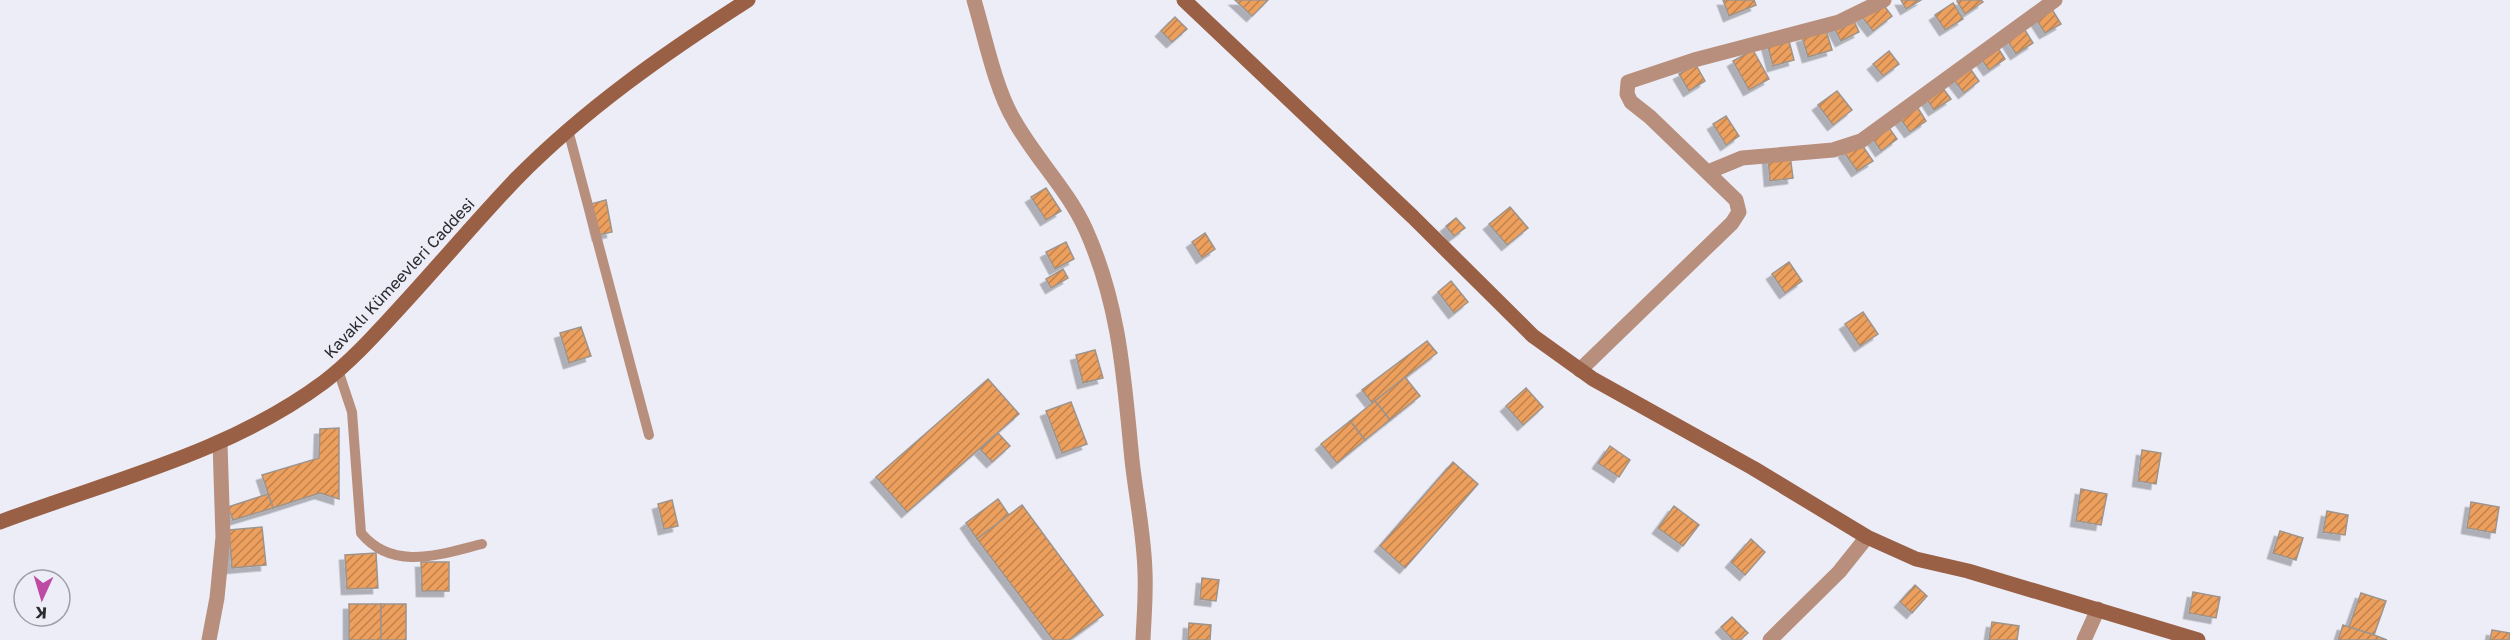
<svg xmlns="http://www.w3.org/2000/svg" width="2510" height="640" font-family="'Golos Text',sans-serif">
<defs>
<pattern id="building-hatch" width="6" height="6" patternUnits="userSpaceOnUse" patternTransform="scale(1.5)"><rect width="6" height="6" fill="#ed9f5d"/><path d="M-1 1l2-2M0 6l6-6M5 7l2-2" fill="none" stroke="#c0824d"/></pattern>
<filter id="shadow"><feDropShadow dx="-5.5" dy="5.5" stdDeviation="0" flood-color="#0004"/></filter>
</defs>
<rect width="100%" height="100%" fill="#ededf8"/>
<!-- building -->
<g fill="url(#building-hatch)" stroke="#9d948d" stroke-width="1.5" filter="url(#shadow)">
<polygon points="1235,0 1268,0 1252,16"/>
<polygon points="1723,0 1754,0 1756,5 1729,16"/>
<polygon points="1901,0 1921,0 1906,9"/>
<polygon points="1958,0 1981,0 1983,2 1965,14 1957,1"/>
<polygon points="1882,3 1892,16 1873,31 1862,17"/>
<polygon points="1953,3 1963,19 1945,30 1935,15"/>
<polygon points="2050,6 2061,24 2045,33 2034,16"/>
<polygon points="1175,17 1187,29 1172,42 1161,31"/>
<polygon points="1852,17 1859,32 1841,41 1833,26"/>
<polygon points="2023,27 2033,43 2016,54 2006,38"/>
<polygon points="1826,30 1832,50 1808,57 1802,37"/>
<polygon points="1788,37 1794,60 1773,66 1767,43"/>
<polygon points="1998,48 2005,59 1989,70 1982,60"/>
<polygon points="1753,50 1769,79 1749,90 1733,61"/>
<polygon points="1889,51 1899,64 1883,76 1873,64"/>
<polygon points="1696,65 1705,81 1689,91 1679,74"/>
<polygon points="1969,67 1979,81 1964,93 1954,80"/>
<polygon points="1942,87 1951,99 1934,110 1926,98"/>
<polygon points="1837,91 1852,110 1833,125 1818,105"/>
<polygon points="1916,105 1926,121 1910,132 1899,117"/>
<polygon points="1726,116 1739,136 1726,145 1713,124"/>
<polygon points="1887,125 1897,139 1881,151 1871,136"/>
<polygon points="1860,142 1873,161 1857,171 1844,152"/>
<polygon points="1790,155 1793,178 1770,181 1768,157"/>
<polygon points="1046,188 1061,211 1046,220 1031,197"/>
<polygon points="606,200 612,232 598,235 591,204"/>
<polygon points="1510,207 1528,228 1507,245 1489,224"/>
<polygon points="1456,218 1465,228 1454,236 1446,226"/>
<polygon points="1205,233 1215,249 1202,258 1192,242"/>
<polygon points="1066,242 1074,259 1055,269 1046,252"/>
<polygon points="1789,262 1802,281 1785,293 1772,274"/>
<polygon points="1063,269 1068,278 1051,288 1046,279"/>
<polygon points="1451,281 1468,302 1454,313 1438,292"/>
<polygon points="1863,312 1878,334 1860,346 1845,324"/>
<polygon points="581,327 591,356 569,363 560,333"/>
<polygon points="1427,341 1437,353 1372,403 1362,390"/>
<polygon points="1095,350 1103,378 1083,383 1076,355"/>
<polygon points="1405,377 1420,396 1390,420 1375,401"/>
<polygon points="988,379 1019,414 907,512 876,477"/>
<polygon points="1526,388 1543,407 1523,425 1506,406"/>
<polygon points="1375,401 1390,420 1365,440 1350,421"/>
<polygon points="1071,402 1087,444 1062,453 1046,411"/>
<polygon points="1350,421 1365,440 1337,463 1321,444"/>
<polygon points="339,428 339,499 320,493 273,508 262,475 319,458 320,429"/>
<polygon points="998,433 1010,446 992,462 980,449"/>
<polygon points="1610,446 1630,460 1619,477 1598,463"/>
<polygon points="2142,450 2161,453 2156,484 2138,481"/>
<polygon points="1453,462 1478,484 1405,568 1380,546"/>
<polygon points="2081,489 2107,494 2101,525 2076,521"/>
<polygon points="268,494 273,508 233,520 228,507"/>
<polygon points="998,499 1009,515 977,539 966,523"/>
<polygon points="672,500 678,526 664,529 658,504"/>
<polygon points="2471,502 2499,507 2495,533 2467,528"/>
<polygon points="1022,505 1103,615 1069,640 1053,640 977,539"/>
<polygon points="1674,506 1699,525 1683,546 1658,528"/>
<polygon points="2327,511 2348,515 2345,535 2323,532"/>
<polygon points="262,527 266,565 232,568 229,530"/>
<polygon points="2280,531 2303,538 2296,560 2273,553"/>
<polygon points="1751,539 1765,552 1745,575 1731,562"/>
<polygon points="376,553 378,588 347,589 345,555"/>
<polygon points="421,562 449,562 449,591 422,591"/>
<polygon points="1202,578 1219,580 1216,601 1200,599"/>
<polygon points="1915,585 1927,596 1912,613 1900,602"/>
<polygon points="2193,592 2220,597 2216,618 2189,613"/>
<polygon points="2361,593 2386,601 2374,635 2349,627"/>
<rect x="349" y="604" width="32" height="36"/>
<rect x="381" y="604" width="25" height="36"/>
<polygon points="1732,617 1748,633 1740,640 1733,640 1721,627"/>
<polygon points="1992,622 2019,626 2017,640 1989,640"/>
<polygon points="1189,623 1211,625 1210,640 1188,640"/>
<polygon points="2343,625 2374,635 2387,640 2338,640"/>
<polygon points="2492,630 2510,633 2509,640 2490,640"/>
</g>
<g fill="none" stroke-linecap="round" stroke-linejoin="round">
<!-- lane -->
<g stroke="#b78f7c" stroke-width="10">
<polyline points="568,130 649,435"/>
<path d="M 338,370 L 352,412 L 361,533 C 393,572 441,554 482,544"/>
</g>
<!-- street -->
<g stroke="#b78f7c" stroke-width="15">
<path d="M 974,0 C 985,37 995,88 1014,120 C 1035,158 1068,190 1086,230 C 1120,306 1124,379 1132,460 C 1136,497 1144,534 1145,572 C 1146,595 1144,617 1143,640"/>
<polyline points="1708,172 1742,158 1833,150 1861,141 2055,0"/>
<polyline points="1580,370 1732,223 1739,212 1736,200 1650,117 1631,102 1627,94 1628,82 1694,60 1839,22 1884,0"/>
<polyline points="209,640 217,598 223,537 220,443"/>
<polyline points="1770,640 1839,572 1867,537"/>
<polyline points="2084,640 2098,609"/>
</g>
<!-- secondary -->
<g stroke="#996045" stroke-width="15">
<polyline points="1184,0 1413,217 1533,336 1593,379 1753,468 1867,537 1916,559 1968,571 2198,640"/>
<path d="M 0,522 C 111,480 227,454 324,382 C 350,362 372,338 394,314 C 435,270 474,223 516,179 C 585,109 665,53 748,0"/>
</g>
</g>
<g text-anchor="middle" dominant-baseline="central" stroke-width="5" stroke-linejoin="round" paint-order="stroke">
<!-- street labels -->
<g font-size="16" fill="#2b2b2f" stroke="#ededf8">
<text transform="translate(399 278) rotate(-47)">Kavaklı Kümeevleri Caddesi</text>
</g>
</g>
<!-- north arrow -->
<g transform="translate(42 598) rotate(184)"><circle r="28" fill="#ededf8" stroke="#9f9fa8" stroke-width="1.5"/>
<path d="M0-4.5L10 22L0 15L-10 22Z" fill="#bd4aa3"/>
<text y="-9" font-size="16" font-weight="bold" text-anchor="middle" fill="#2b2b2f">K</text>
</g>
</svg>
